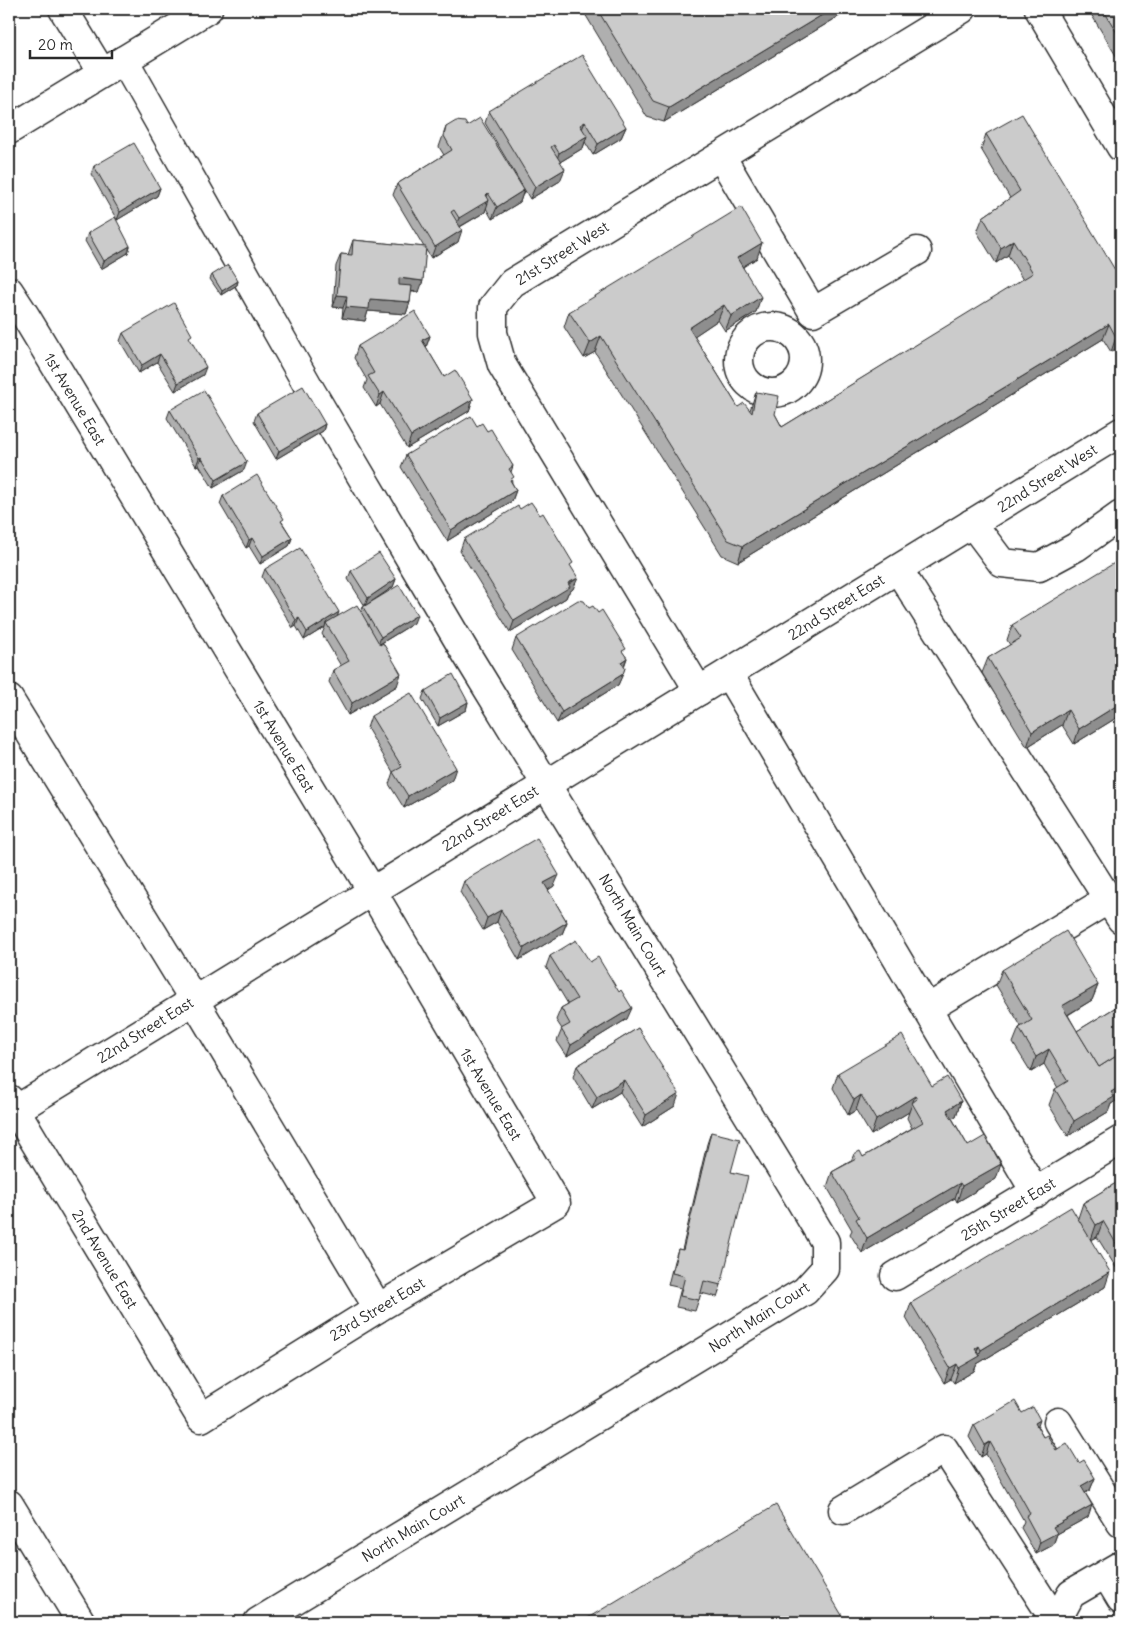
<svg xmlns="http://www.w3.org/2000/svg" width="1130" height="1631" font-family="Delius,sans-serif">
<rect width="100%" height="100%" fill="#fff"/>
<filter id="ink" filterUnits="userSpaceOnUse"><feTurbulence type="fractalNoise" baseFrequency=".02" numOctaves="2"/><feDisplacementMap in="SourceGraphic" scale="10" xChannelSelector="R" yChannelSelector="G"/><feConvolveMatrix kernelMatrix="1 2 1 2 8 2 1 2 1" color-interpolation-filters="sRGB"/></filter>
<g filter="url(#ink)">
<g fill="none" stroke-linecap="round" stroke-linejoin="round">
<defs>
<g id="minor">
<polyline points="63,9 102,73"/>
<polyline points="1039,9 1121,147"/>
<polyline points="124,60 311,391 464,650 791,1185 825,1242 825,1269 805,1291 258,1622"/>
<polyline points="9,130 208,9"/>
<polyline points="721,156 813,312 917,251"/>
<polyline points="9,291 26,317 372,891 556,1203 378,1308 201,1418 9,1099"/>
<circle cx="772" cy="360" r="33"/>
<polyline points="972,523 1002,563 1039,567 1076,547 1121,515"/>
<polyline points="898,569 1121,919"/>
<polyline points="728,673 1036,1193"/>
<polyline points="699,691 502,365 493,333 493,307 512,283 962,9"/>
<polyline points="9,699 194,1000 378,1308"/>
<polyline points="927,1009 1109,899"/>
<polyline points="9,1114 1121,432"/>
<polyline points="895,1276 1121,1140"/>
<polyline points="1058,1422 1121,1523"/>
<polyline points="9,1504 81,1622"/>
<polyline points="843,1510 944,1449 1056,1622"/>
<polyline points="1106,1574 1121,1599"/>
<polyline points="1056,1622 1071,1594 1121,1565"/>
</g>
</defs>
<!-- minor casing -->
<use href="#minor" stroke="#2b2b2b" stroke-width="31"/>
<!-- minor -->
<use href="#minor" stroke="#fff" stroke-width="28"/>
</g>
<!-- wall -->
<g fill="#afafaf" stroke="#2b2b2b">
<polygon points="582,9 851,9 664,122 647,117"/>
<polygon points="1088,9 1121,9 1121,64"/>
<polygon points="489,111 626,127 621,138 593,155 585,142 583,148 560,162 560,181 530,199 485,123"/>
<polygon points="467,126 524,190 520,202 492,219 486,208 485,212 460,227 458,242 431,258 426,250 419,292 411,292 410,302 406,314 368,311 365,321 342,318 343,308 333,307 336,266 341,254 348,255 353,240 424,247 393,195 397,184 444,155 439,147 446,127"/>
<polygon points="986,134 1121,280 1121,345 1111,352 1103,339 738,562 722,555 595,352 584,358 564,327 569,312 757,258 743,267 756,312 725,331 718,320 694,336 738,407 750,410 756,392 775,414 782,427 1023,280 1008,255 996,263 977,232 983,217 1010,198 981,149"/>
<polygon points="94,166 160,188 157,196 117,220 91,174"/>
<polygon points="88,233 130,246 128,253 101,269 85,241"/>
<polygon points="212,275 238,281 237,285 221,295 210,279"/>
<polygon points="123,333 190,341 203,375 175,391 157,362 139,373 120,341"/>
<polygon points="430,336 426,347 444,377 473,399 469,411 407,448 380,404 376,407 364,388 367,380 354,358 358,346"/>
<polygon points="170,410 244,470 213,488 199,465 196,466 167,418"/>
<polygon points="257,413 325,424 323,431 276,459 254,421"/>
<polygon points="477,426 487,431 513,466 511,472 512,483 516,490 512,501 447,541 401,467 406,455"/>
<polygon points="223,496 282,522 292,538 289,546 260,564 249,546 246,548 220,504"/>
<polygon points="464,539 571,567 573,589 568,593 566,598 510,632 460,551"/>
<polygon points="265,569 338,616 361,612 363,607 414,623 380,644 397,686 348,715 329,682 333,670 341,666 322,634 325,627 304,640 296,626 293,628 262,577"/>
<polygon points="351,571 396,579 393,587 365,606 348,579"/>
<polygon points="589,608 627,658 624,667 625,668 618,685 557,723 512,650 516,638"/>
<polygon points="1012,625 1121,715 1074,744 1062,725 1027,747 982,673 988,658 1010,645 1007,640"/>
<polygon points="425,691 468,702 466,710 438,726 422,699"/>
<polygon points="371,716 452,780 404,808 389,784 393,772 367,728"/>
<polygon points="464,881 554,886 548,890 567,922 562,934 519,960 497,922 483,930 460,892"/>
<polygon points="550,956 590,962 627,1019 567,1056 557,1041 562,1029 556,1020 561,1008 568,1004 546,967"/>
<polygon points="1002,970 1098,985 1092,1000 1068,1015 1077,1031 1121,1004 1121,1098 1111,1104 1108,1112 1068,1136 1049,1105 1055,1089 1058,1088 1044,1064 1031,1072 1013,1043 1019,1028 1021,1026 996,985"/>
<polygon points="638,1028 675,1106 642,1127 620,1092 592,1109 573,1077 577,1066"/>
<polygon points="838,1073 932,1086 961,1101 956,1116 952,1118 968,1146 996,1179 957,1202 955,1198 862,1253 850,1234 852,1230 827,1187 832,1172 851,1161 854,1154 863,1157 912,1128 907,1118 909,1112 871,1135 856,1110 848,1115 833,1088"/>
<polygon points="711,1132 731,1172 721,1285 717,1297 701,1293 695,1311 676,1307 681,1288 668,1285 674,1261 678,1249 682,1250 707,1144"/>
<polygon points="1121,1180 1121,1274 1120,1274 1097,1237 1091,1240 1105,1287 977,1364 974,1371 954,1383 951,1379 944,1383 906,1318 911,1303 1078,1218 1083,1203"/>
<polygon points="1022,1413 1038,1428 1043,1437 1056,1450 1079,1463 1095,1478 1090,1490 1085,1493 1088,1517 1057,1534 1053,1545 1036,1554 1021,1528 1024,1521 986,1454 981,1457 969,1437 974,1425"/>
</g>
<!-- shaded-wall -->
<g fill="#8e8e8e" stroke="#2b2b2b">
<polygon points="832,9 851,9 664,122 669,107"/>
<polygon points="585,122 580,134 580,125"/>
<polygon points="626,127 621,138 593,155 598,144"/>
<polygon points="587,136 583,148 555,165 559,153"/>
<polygon points="565,169 560,181 530,199 535,187"/>
<polygon points="160,188 157,196 117,220 120,212"/>
<polygon points="524,190 520,202 492,219 497,207"/>
<polygon points="488,193 485,203 489,200 485,212 454,230 459,218"/>
<polygon points="462,230 458,242 431,258 435,247"/>
<polygon points="1013,240 1008,255 996,263 1001,248"/>
<polygon points="762,243 757,258 732,273 737,258"/>
<polygon points="130,246 128,253 101,269 104,261"/>
<polygon points="399,278 423,281 419,292 395,290"/>
<polygon points="238,281 237,285 221,295 222,291"/>
<polygon points="337,295 347,296 343,308 333,307"/>
<polygon points="761,297 756,312 725,331 731,316"/>
<polygon points="370,299 410,302 406,314 368,311 365,321 342,318 346,307"/>
<polygon points="724,305 718,320 684,343 689,328"/>
<polygon points="1109,324 1103,339 738,562 743,546"/>
<polygon points="1121,334 1121,345 1111,352 1116,337"/>
<polygon points="430,336 426,347 422,340"/>
<polygon points="601,336 595,352 584,358 590,343"/>
<polygon points="160,354 157,362 139,373 142,365"/>
<polygon points="206,367 203,375 175,391 178,383"/>
<polygon points="384,392 380,404 376,407 380,395"/>
<polygon points="473,399 469,411 407,448 411,436"/>
<polygon points="325,424 323,431 276,459 279,451"/>
<polygon points="201,457 199,465 196,466 199,458"/>
<polygon points="247,462 244,470 213,488 216,480"/>
<polygon points="516,490 512,501 447,541 451,530"/>
<polygon points="252,538 249,546 246,548 249,540"/>
<polygon points="292,538 289,546 260,564 263,556"/>
<polygon points="578,578 573,589 568,593 566,598 510,632 514,621"/>
<polygon points="396,579 393,587 365,606 368,598"/>
<polygon points="339,612 336,620 326,623 325,627 304,640 307,632"/>
<polygon points="417,615 414,623 378,645 381,637"/>
<polygon points="299,618 296,626 293,628 296,620"/>
<polygon points="627,658 622,670 621,662"/>
<polygon points="401,674 397,686 348,715 352,703"/>
<polygon points="623,674 618,685 557,723 562,712"/>
<polygon points="468,702 466,710 438,726 440,718"/>
<polygon points="1121,703 1121,715 1074,744 1079,729"/>
<polygon points="1068,710 1062,725 1027,747 1032,732"/>
<polygon points="456,768 452,780 404,808 408,796"/>
<polygon points="559,875 554,886 540,895 544,883"/>
<polygon points="501,910 497,922 483,930 487,918"/>
<polygon points="567,922 562,934 519,960 524,948"/>
<polygon points="1098,985 1092,1000 1057,1021 1062,1006"/>
<polygon points="632,1008 627,1019 567,1056 571,1045"/>
<polygon points="1049,1049 1044,1064 1031,1072 1036,1057"/>
<polygon points="624,1080 620,1092 592,1109 597,1097"/>
<polygon points="1121,1086 1121,1098 1111,1104 1108,1112 1068,1136 1074,1121 1111,1092"/>
<polygon points="679,1094 675,1106 642,1127 646,1115"/>
<polygon points="861,1095 856,1110 848,1115 854,1100"/>
<polygon points="915,1096 909,1112 871,1135 876,1120"/>
<polygon points="961,1101 956,1116 942,1125 947,1110"/>
<polygon points="1001,1164 996,1179 957,1202 962,1186"/>
<polygon points="960,1183 955,1198 862,1253 867,1238"/>
<polygon points="1103,1221 1097,1237 1091,1240 1096,1225"/>
<polygon points="1110,1272 1105,1287 977,1364 974,1371 954,1383 959,1368 975,1349 979,1346 974,1359 978,1357 981,1350"/>
<polygon points="957,1364 951,1379 944,1383 950,1368"/>
<polygon points="1040,1420 1036,1432 1035,1423"/>
<polygon points="990,1442 986,1454 981,1457 985,1445"/>
<polygon points="1095,1478 1090,1490 1077,1498 1081,1486"/>
<polygon points="1092,1505 1088,1517 1057,1534 1053,1545 1036,1554 1040,1542 1053,1527"/>
</g>
<!-- building -->
<g fill="#cbcbcb" stroke="#2b2b2b">
<polygon points="597,9 832,9 669,107 653,101"/>
<polygon points="1103,9 1121,9 1121,40"/>
<polygon points="582,55 626,127 598,144 585,122 580,125 587,136 559,153 554,145 551,147 565,169 535,187 489,111"/>
<polygon points="1022,114 1121,280 1121,334 1116,337 1109,324 743,546 728,540 601,336 590,343 569,312 741,207 762,243 737,258 761,297 731,316 724,305 689,328 738,407 744,403 752,413 756,392 779,396 775,414 782,427 1033,273 1013,240 1001,248 983,217 1020,191 986,134"/>
<polygon points="480,118 524,190 497,207 488,193 486,195 489,200 459,218 454,210 451,212 462,230 435,247 397,184 452,150 444,136 446,127 456,121 465,122 467,126"/>
<polygon points="134,143 160,188 120,212 94,166"/>
<polygon points="115,217 130,246 104,261 88,233"/>
<polygon points="353,240 426,247 423,281 399,278 399,285 412,286 410,302 370,299 369,309 346,307 347,296 337,295 341,254 352,255"/>
<polygon points="228,265 238,281 222,291 212,275"/>
<polygon points="174,303 192,335 189,337 206,367 178,383 160,354 142,365 123,333"/>
<polygon points="415,311 430,336 422,340 444,377 455,370 473,399 411,436 384,392 380,395 368,376 374,373 358,346"/>
<polygon points="303,386 325,424 279,451 257,413"/>
<polygon points="204,390 247,462 216,480 201,457 199,458 170,410"/>
<polygon points="471,416 477,426 482,423 487,431 491,429 513,466 509,469 514,477 510,480 516,490 451,530 406,455"/>
<polygon points="257,475 284,519 281,521 292,538 263,556 252,538 249,540 223,496"/>
<polygon points="531,502 540,515 543,513 573,563 570,565 578,578 568,583 570,587 514,621 464,539 518,506 520,509"/>
<polygon points="300,548 339,612 307,632 299,618 296,620 265,569"/>
<polygon points="379,553 396,579 368,598 351,571"/>
<polygon points="1121,559 1121,703 1079,729 1068,710 1032,732 988,658 1021,638 1012,625"/>
<polygon points="399,585 417,615 381,637 363,607"/>
<polygon points="578,600 584,601 589,608 593,606 598,613 602,610 626,649 622,651 627,658 621,662 625,668 623,674 562,712 516,638"/>
<polygon points="357,605 380,645 383,643 401,674 352,703 333,670 349,661 326,623"/>
<polygon points="453,674 468,702 440,718 425,691"/>
<polygon points="411,693 456,768 408,796 393,772 402,767 371,716"/>
<polygon points="537,838 559,875 544,883 567,922 524,948 501,910 487,918 464,881"/>
<polygon points="1066,931 1098,985 1062,1006 1099,1067 1121,1053 1121,1086 1111,1092 1114,1097 1074,1121 1055,1089 1068,1081 1049,1049 1036,1057 1019,1028 1032,1020 1002,970"/>
<polygon points="576,940 590,962 598,957 619,992 621,990 632,1008 571,1045 561,1029 570,1024 561,1008 577,999 550,956"/>
<polygon points="1121,1004 1121,1053 1099,1067 1077,1031"/>
<polygon points="638,1028 679,1094 646,1115 624,1080 597,1097 577,1066"/>
<polygon points="902,1035 932,1086 947,1077 961,1101 947,1110 968,1146 985,1136 1001,1164 962,1186 960,1183 867,1238 856,1219 859,1217 832,1172 856,1159 854,1154 860,1151 863,1157 923,1122 912,1103 917,1099 915,1096 876,1120 861,1095 854,1100 838,1073"/>
<polygon points="711,1132 740,1139 731,1172 748,1176 721,1285 704,1281 699,1300 680,1296 685,1276 672,1273 678,1249 683,1250"/>
<polygon points="1121,1180 1121,1252 1103,1221 1096,1225 1083,1203"/>
<polygon points="1071,1207 1110,1272 981,1350 979,1346 975,1349 980,1356 959,1368 957,1364 950,1368 911,1303"/>
<polygon points="1015,1401 1022,1413 1033,1407 1040,1420 1035,1423 1043,1437 1047,1435 1056,1450 1067,1443 1079,1463 1084,1460 1095,1478 1081,1486 1092,1505 1053,1527 1057,1533 1040,1542 1026,1516 1030,1513 990,1442 985,1445 974,1425"/>
<polygon points="776,1505 846,1622 581,1622"/>
</g>
</g>
<g text-anchor="middle" dominant-baseline="central" stroke-width="4" stroke-linejoin="round" paint-order="stroke">
<!-- street labels -->
<g font-size="15" fill="#2b2b2b" stroke="#fff">
<text transform="translate(562 253) rotate(-32)">21st Street West</text>
<text transform="translate(75 399) rotate(59)">1st Avenue East</text>
<text transform="translate(1047 478) rotate(-32)">22nd Street West</text>
<text transform="translate(836 607) rotate(-32)">22nd Street East</text>
<text transform="translate(284 746) rotate(59)">1st Avenue East</text>
<text transform="translate(490 818) rotate(-32)">22nd Street East</text>
<text transform="translate(633 925) rotate(59)">North Main Court</text>
<text transform="translate(145 1030) rotate(-32)">22nd Street East</text>
<text transform="translate(491 1094) rotate(59)">1st Avenue East</text>
<text transform="translate(1008 1209) rotate(-31)">25th Street East</text>
<text transform="translate(105 1259) rotate(59)">2nd Avenue East</text>
<text transform="translate(377 1309) rotate(-31)">23rd Street East</text>
<text transform="translate(759 1317) rotate(-33)">North Main Court</text>
<text transform="translate(413 1528) rotate(-31)">North Main Court</text>
</g>
</g>
<!-- margin -->
<rect width="1130" height="1631" fill="none" stroke="#fff" stroke-width="30"/>
<rect x="15" y="15" width="1100" height="1601" fill="none" stroke="#2b2b2b" stroke-width="2" filter="url(#ink)"/>
<!-- scale -->
<path d="M30 50v8h82v-8" fill="none" stroke="#2b2b2b" stroke-width="2.5"/>
<text x="38" y="50" font-size="15" fill="#2b2b2b" stroke="#ffffff" stroke-width="4" paint-order="stroke">20 m</text>
</svg>
